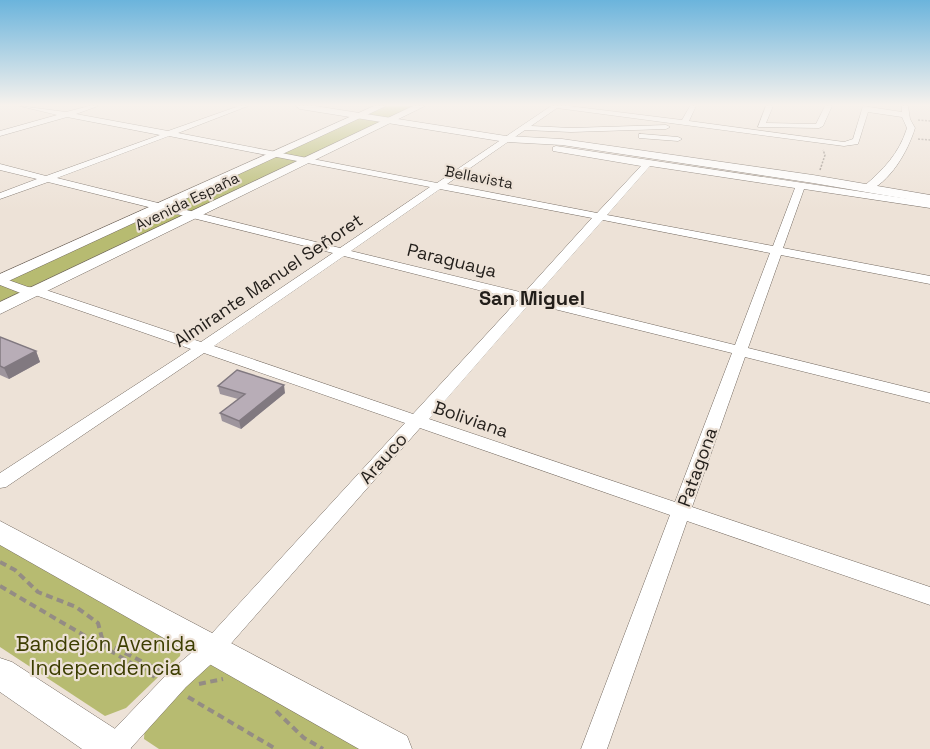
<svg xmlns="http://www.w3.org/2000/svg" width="930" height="749" font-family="'Space Grotesk',sans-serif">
<rect width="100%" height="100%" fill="#ede2d7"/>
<!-- green -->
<g fill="#b7bb71">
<polygon points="386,106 418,106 0,305 0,282"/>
<polygon points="0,540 183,638 180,656 126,708 105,716 0,647"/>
<polygon points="201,661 219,661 381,749 159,749 144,739 145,723"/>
</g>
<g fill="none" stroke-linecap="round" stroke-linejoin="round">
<defs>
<g id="minor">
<path d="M 20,106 L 66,112 L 89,106 L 98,106 L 76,114 L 168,131 L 239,106 L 248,106 L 178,133 L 437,183 L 551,106 L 569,106 L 682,120 L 690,106 L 696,106 L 689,121 L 844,142 L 853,139 L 863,106 L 902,112 L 902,106 L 908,106 L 910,119 L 915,128 C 908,151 890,183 866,192 L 861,189 L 863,187 C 883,170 899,154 907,128 L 902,117 L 868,112 L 858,144 L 844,146 L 557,108 L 531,126 L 571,128 L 666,125 L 670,127 L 666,129 L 571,132 L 525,130 L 447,184 L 597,213 L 641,166 L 553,151 L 553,147 L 556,146 L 930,202 L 930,208 L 804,189 L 783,248 L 930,276 L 930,284 L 781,255 L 748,348 L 930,393 L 930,403 L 745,357 L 692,507 L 930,587 L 930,605 L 687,521 L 607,749 L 581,749 L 670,515 L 420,428 L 220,656 L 186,687 L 130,749 L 100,749 L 104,740 L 170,671 L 204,642 L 405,423 L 204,353 L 6,487 L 0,488 L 0,473 L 191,349 L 35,295 L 23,294 L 0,285 L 0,277 L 28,287 L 40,288 L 201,342 L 333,253 L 48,182 L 0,199 L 0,193 L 37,179 L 0,170 L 0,164 L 46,176 L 160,135 L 67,117 L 0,136 L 0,131 L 57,115 ZM 169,136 L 430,187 L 340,248 L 57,178 ZM 650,166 L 795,188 L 773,246 L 607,215 ZM 440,189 L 592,218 L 524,293 L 351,251 ZM 603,220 L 770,253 L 735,345 L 536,296 ZM 344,256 L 518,300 L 413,414 L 214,346 ZM 530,303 L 732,353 L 675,502 L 429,419 Z"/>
<polygon points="766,106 773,106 766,123 816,124 825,106 832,106 823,126 819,128 758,127"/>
<polygon points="642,134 678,137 682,139 678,141 639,138 639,134"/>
</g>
<polygon id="tertiary" points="296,106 315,106 506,136 562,139 813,175 930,195 930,203 813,183 562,145 506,142 300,109"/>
<g id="secondary">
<polygon points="374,106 386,106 0,285 0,274"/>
<polygon points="413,106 425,106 0,314 0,302"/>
<polygon points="0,521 407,736 412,749 359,749 0,545"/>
<polygon points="0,658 12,662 126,736 131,749 82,749 0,692"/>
</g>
</defs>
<!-- minor casing -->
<use href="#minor" stroke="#746a61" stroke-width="1"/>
<!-- tertiary casing -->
<use href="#tertiary" stroke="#746a61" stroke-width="1"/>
<!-- secondary casing -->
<use href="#secondary" stroke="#746a61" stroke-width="1"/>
<!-- path-far1 -->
<g stroke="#948c84" stroke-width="1.5" stroke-dasharray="2 1.5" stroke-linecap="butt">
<polyline points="918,120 930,121"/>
<polyline points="918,139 930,140"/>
<polyline points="820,170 825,155 823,150"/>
</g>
<!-- path -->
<g stroke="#948c84" stroke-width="4" stroke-dasharray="7 4.5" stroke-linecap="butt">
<polyline points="0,562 15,570 38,592 76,607 98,623 103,642 161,671"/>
<polyline points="0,586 155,677"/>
<polyline points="199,684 223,679"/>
<polyline points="188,697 276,749"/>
<polyline points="276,711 304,738 323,749"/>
</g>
<!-- minor -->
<use href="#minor" fill="#fff" fill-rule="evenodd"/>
<!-- tertiary -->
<use href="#tertiary" fill="#fff" fill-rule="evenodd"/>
<!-- secondary -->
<use href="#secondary" fill="#fff" fill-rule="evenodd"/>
</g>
<!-- wall -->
<g fill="#9e959d">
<polygon points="0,337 36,351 40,362 9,379 0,375"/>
<polygon points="218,386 285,393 241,429 222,421 220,413 238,399 220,394"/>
</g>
<!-- shaded-wall -->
<g fill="#817980">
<polygon points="36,351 40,362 9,379 4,368"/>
<polygon points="284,385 285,393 241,429 239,421"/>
</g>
<!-- building -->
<g fill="#b8adb7" stroke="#817980" stroke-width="1.5">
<polygon points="0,337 36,351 4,368 0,366"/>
<polygon points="237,370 284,385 239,421 220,413 245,394 218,386"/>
</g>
<!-- sky -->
<linearGradient id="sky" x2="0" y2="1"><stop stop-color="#6bb4dc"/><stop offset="0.5" stop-color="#f7f2ed"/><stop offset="1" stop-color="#f7f2ed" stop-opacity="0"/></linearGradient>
<rect width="930" height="210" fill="url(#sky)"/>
<g text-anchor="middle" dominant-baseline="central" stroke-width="4.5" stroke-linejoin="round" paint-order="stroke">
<!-- far-street labels -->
<g font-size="15" fill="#221e1a" stroke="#ede2d7">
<text transform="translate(479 177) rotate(11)">Bellavista</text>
<text transform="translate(187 201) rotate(-26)">Avenida España</text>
</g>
<!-- street labels -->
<g font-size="18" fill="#221e1a" stroke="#ede2d7">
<text transform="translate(452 260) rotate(14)">Paraguaya</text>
<text transform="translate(268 280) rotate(-34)">Almirante Manuel Señoret</text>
<text transform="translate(471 419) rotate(19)">Boliviana</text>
<text transform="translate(383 458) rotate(-48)">Arauco</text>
<text transform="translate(697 467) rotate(-70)">Patagona</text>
</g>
<!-- neighbourhood labels -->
<g font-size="20" font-weight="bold" fill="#221e1a" stroke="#ede2d7">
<text x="532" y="298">San Miguel</text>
</g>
<!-- near-park labels -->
<g font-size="21" fill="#3c3d00" stroke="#ede2d7">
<text x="106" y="643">Bandejón Avenida<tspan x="106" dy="24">Independencia</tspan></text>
</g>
</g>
</svg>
